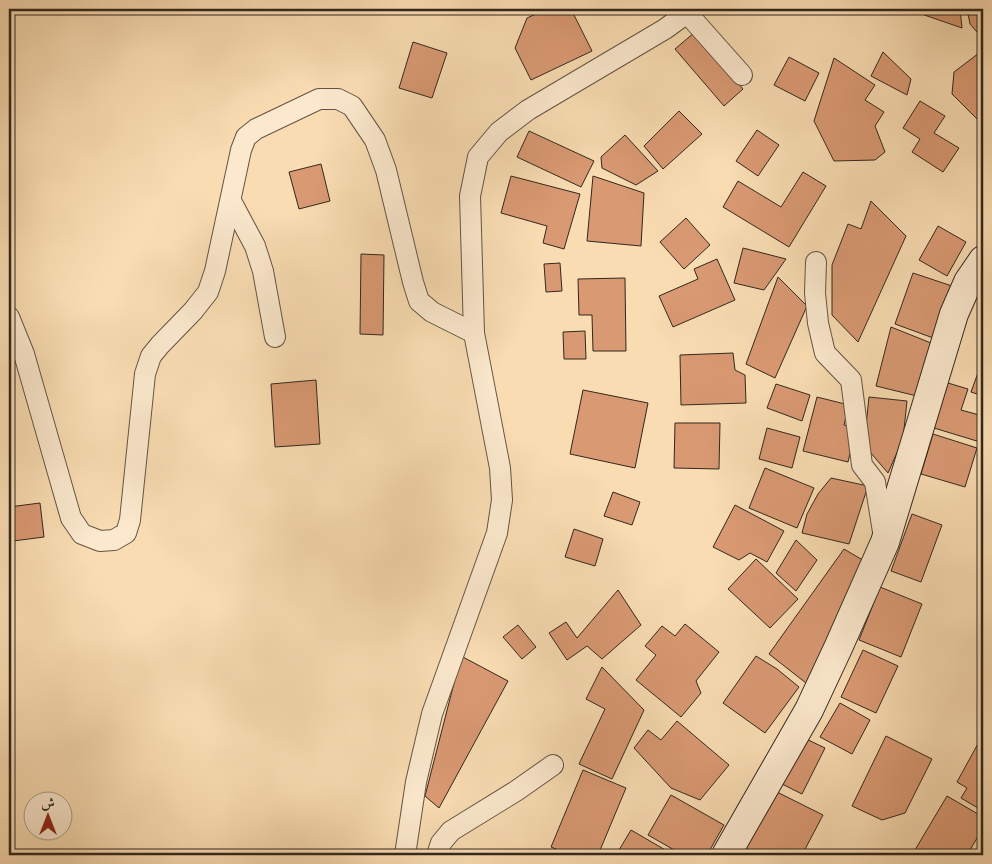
<svg xmlns="http://www.w3.org/2000/svg" width="992" height="864" font-family="'IM FELL English',Amiri,serif">
<rect width="100%" height="100%" fill="#f9dcb2"/>
<filter id="stains"><feTurbulence type="fractalNoise" baseFrequency=".004" numOctaves="4"/><feColorMatrix values="0 0 0 0 .2 0 0 0 0 .09 0 0 0 0 .02 0 0 0 .5 -.17"/></filter>
<radialGradient id="worn" r=".72"><stop offset=".6" stop-color="#630" stop-opacity="0"/><stop offset="1" stop-color="#630" stop-opacity=".3"/></radialGradient>
<!-- building -->
<g fill="#d99973" stroke="#33271f">
<polygon points="547,9 571,9 592,51 531,80 515,48 527,18"/>
<polygon points="907,9 960,9 962,28"/>
<polygon points="967,9 983,9 983,39 970,24"/>
<polygon points="695,32 743,89 724,106 675,49"/>
<polygon points="413,42 447,53 432,98 399,88"/>
<polygon points="983,50 983,125 952,94 954,72"/>
<polygon points="883,52 911,79 907,95 871,76"/>
<polygon points="789,57 819,73 805,101 774,85"/>
<polygon points="834,58 875,85 865,100 884,112 875,126 885,152 875,160 834,161 814,121"/>
<polygon points="920,101 945,116 934,133 959,148 943,172 912,152 920,139 903,128"/>
<polygon points="679,111 702,134 663,169 644,146"/>
<polygon points="757,130 779,145 758,176 736,161"/>
<polygon points="529,131 594,161 581,187 517,157"/>
<polygon points="625,135 658,171 636,185 602,168 601,157"/>
<polygon points="321,164 330,201 299,209 289,172"/>
<polygon points="803,172 826,186 789,247 723,207 738,181 781,207"/>
<polygon points="511,176 580,194 564,249 543,243 547,226 501,213"/>
<polygon points="593,176 644,193 641,246 587,241"/>
<polygon points="871,201 906,236 858,342 832,315 832,265 848,224 861,229"/>
<polygon points="686,218 710,245 684,269 660,242"/>
<polygon points="938,226 966,242 947,276 919,260"/>
<polygon points="743,248 786,259 764,290 734,283"/>
<polygon points="361,254 384,255 383,335 360,334"/>
<polygon points="717,259 735,300 673,327 659,296 698,279 694,269"/>
<polygon points="560,263 562,291 546,292 544,264"/>
<polygon points="913,273 955,287 936,339 895,324"/>
<polygon points="778,277 807,306 775,378 746,364"/>
<polygon points="625,278 626,351 593,351 592,315 579,315 578,279"/>
<polygon points="891,327 936,345 921,397 876,386"/>
<polygon points="585,331 586,359 564,359 563,332"/>
<polygon points="733,353 735,370 745,375 746,403 681,405 680,355"/>
<polygon points="983,359 983,396 971,392"/>
<polygon points="316,380 320,444 275,447 271,384"/>
<polygon points="948,383 968,389 961,410 983,416 983,430 980,442 934,428"/>
<polygon points="776,384 810,395 802,421 767,408"/>
<polygon points="583,390 648,403 635,468 570,454"/>
<polygon points="817,397 849,405 844,425 856,428 848,462 803,451"/>
<polygon points="869,397 907,401 903,439 888,473 864,445"/>
<polygon points="675,423 720,423 719,469 674,468"/>
<polygon points="767,428 800,437 792,468 759,459"/>
<polygon points="933,434 977,448 965,487 921,474"/>
<polygon points="765,468 814,488 797,528 749,508"/>
<polygon points="831,478 868,486 849,544 802,533 807,514 818,494"/>
<polygon points="613,492 640,502 632,525 604,516"/>
<polygon points="983,494 983,517 979,516"/>
<polygon points="40,503 44,537 13,541 9,533 9,507"/>
<polygon points="735,505 784,531 767,562 750,553 739,560 713,547"/>
<polygon points="912,514 942,525 921,582 891,571"/>
<polygon points="574,529 603,539 595,566 565,557"/>
<polygon points="796,540 817,560 796,591 776,573"/>
<polygon points="844,549 866,562 806,683 769,654"/>
<polygon points="756,559 798,599 770,628 728,589"/>
<polygon points="880,587 922,604 901,657 859,640"/>
<polygon points="618,590 641,625 602,659 587,646 567,660 549,633 566,622 577,638"/>
<polygon points="685,624 719,652 696,681 701,693 681,717 636,680 656,655 645,646 662,626 675,636"/>
<polygon points="518,625 536,647 522,659 503,637"/>
<polygon points="863,650 898,666 876,713 841,697"/>
<polygon points="461,656 508,681 439,808 425,796"/>
<polygon points="756,656 777,669 799,687 765,733 723,703"/>
<polygon points="602,667 644,710 612,779 579,764 605,709 586,699"/>
<polygon points="840,703 870,720 852,754 820,737"/>
<polygon points="677,721 729,765 700,800 671,788 634,748 648,730 661,740"/>
<polygon points="886,736 932,759 905,813 882,820 852,806"/>
<polygon points="802,737 825,748 802,794 780,783"/>
<polygon points="980,740 983,742 983,811 961,798 967,788 957,782"/>
<polygon points="583,770 626,788 598,855 570,855 551,847"/>
<polygon points="771,789 823,815 802,855 759,855 741,846"/>
<polygon points="671,795 724,825 707,855 683,855 648,835"/>
<polygon points="947,796 983,817 983,828 967,855 912,855"/>
<polygon points="631,830 674,855 616,855"/>
</g>
<g fill="none" stroke-linecap="round" stroke-linejoin="round">
<defs>
<g id="street">
<polyline points="687,13 742,75"/>
<polyline points="231,201 255,246 263,271 275,337"/>
<polyline points="816,262 815,293 818,323 825,353 851,380 862,465 875,482 884,538"/>
<polyline points="9,317 24,354 71,518 82,534 100,541 114,540 126,533 130,520 145,374 151,356 160,345 193,311 208,292 215,271 241,150 246,137 256,129 319,99 338,99 352,106 375,140 386,170 413,282 419,301 432,312 474,333"/>
<polyline points="405,855 416,782 432,714 497,533 502,500 500,468 474,333 470,196 478,157 499,132 528,110 665,29 687,13 688,9"/>
<polyline points="437,855 441,843 451,831 516,791 553,765"/>
</g>
<polyline id="secondary" points="726,855 809,710 838,648 885,542 954,314 968,282 983,260"/>
</defs>
<!-- street casing -->
<use href="#street" stroke="#645444" stroke-width="22"/>
<!-- secondary casing -->
<use href="#secondary" stroke="#33271f" stroke-width="30"/>
<!-- street -->
<use href="#street" stroke="#fbe8cd" stroke-width="20"/>
<!-- secondary -->
<use href="#secondary" stroke="#fbe8cd" stroke-width="28"/>
</g>
<!-- margin -->
<rect width="992" height="864" fill="none" stroke="#f9dcb2" stroke-width="30"/>
<rect x="10" y="10" width="972" height="844" fill="none" stroke="#33271f" stroke-width="2.5"/>
<rect x="15" y="15" width="962" height="834" fill="none" stroke="#33271f"/>
<!-- north arrow -->
<g transform="translate(48 816)"><circle r="24" fill="#fbe8cd" stroke="#ab9b87"/>
<path d="M0-4L9 19L0 12L-9 19Z" fill="#8f2418"/>
<text y="-8" font-size="14" font-weight="bold" text-anchor="middle" fill="#33271f">ش</text>
</g>
<rect width="100%" height="100%" filter="url(#stains)"/>
<rect width="100%" height="100%" fill="url(#worn)"/>
</svg>
